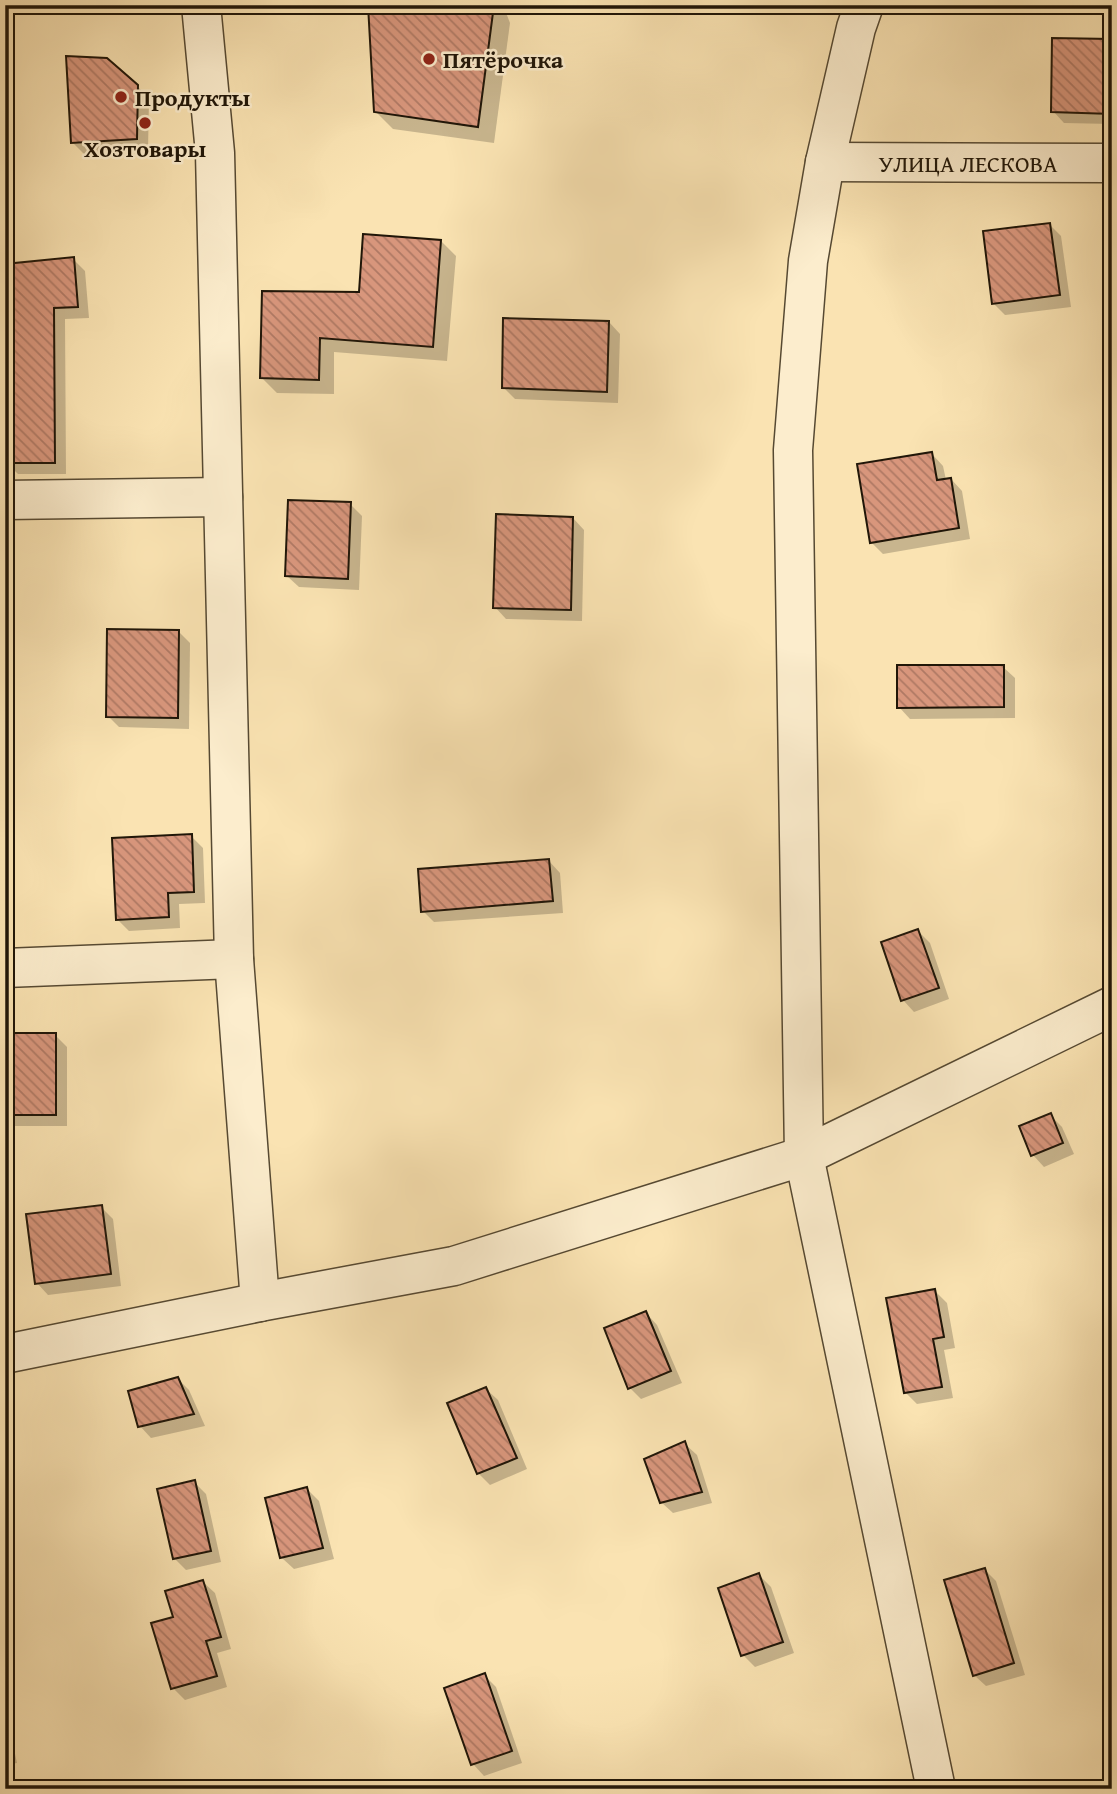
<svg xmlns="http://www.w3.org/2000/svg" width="1117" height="1794" font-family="'Gentium Book Plus',serif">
<defs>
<pattern id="building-back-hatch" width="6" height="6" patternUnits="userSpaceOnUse" patternTransform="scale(1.75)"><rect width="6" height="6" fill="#d8967c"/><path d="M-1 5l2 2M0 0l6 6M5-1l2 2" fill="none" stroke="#af7964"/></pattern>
</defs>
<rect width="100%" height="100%" fill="#fae3b2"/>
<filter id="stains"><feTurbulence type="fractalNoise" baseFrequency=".00286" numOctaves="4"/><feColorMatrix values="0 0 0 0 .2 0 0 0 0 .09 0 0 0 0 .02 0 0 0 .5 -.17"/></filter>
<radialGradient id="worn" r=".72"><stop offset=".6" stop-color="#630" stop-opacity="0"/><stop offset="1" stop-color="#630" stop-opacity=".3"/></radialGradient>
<!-- shadow -->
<g fill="#0003">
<polygon points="369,5 503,5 510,23 494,143 393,129 376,112"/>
<polygon points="1112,41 1112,124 1064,123 1053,111"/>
<polygon points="137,86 149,98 148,150 84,154 72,142"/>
<polygon points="1049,224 1061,236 1071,307 1005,315 994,304"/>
<polygon points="441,241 456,256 447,361 334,352 334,394 277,393 262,378 360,294"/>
<polygon points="73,259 85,271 89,318 65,319 66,474 18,474 6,462 5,266"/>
<polygon points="609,322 620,334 618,403 515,399 503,387"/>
<polygon points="932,454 943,466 946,480 951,479 962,491 970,539 883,554 871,542"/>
<polygon points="350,504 362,516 359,590 299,587 287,576"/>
<polygon points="573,518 584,530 582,621 506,619 495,607"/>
<polygon points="178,631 190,643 189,729 119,727 108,716"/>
<polygon points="1112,663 1112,699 1102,666"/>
<polygon points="1003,667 1015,678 1015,718 910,719 899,707"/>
<polygon points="191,836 203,848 205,903 179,904 180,928 129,931 117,919"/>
<polygon points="549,861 560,873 563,913 434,922 423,911"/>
<polygon points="918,931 930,943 949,999 914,1012 903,1000"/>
<polygon points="5,1035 55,1035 67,1047 67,1126 5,1126"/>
<polygon points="1051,1116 1062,1127 1074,1154 1044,1167 1033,1155 1022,1127"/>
<polygon points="101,1207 113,1219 121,1286 48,1295 37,1283"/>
<polygon points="935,1291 947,1303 955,1348 944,1350 953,1398 917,1404 905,1392"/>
<polygon points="646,1313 657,1325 682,1383 641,1399 630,1388"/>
<polygon points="178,1379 189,1390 205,1426 151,1438 140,1426"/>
<polygon points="486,1389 498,1400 527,1469 490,1485 478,1473"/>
<polygon points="685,1444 697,1455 712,1503 673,1513 661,1502"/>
<polygon points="5,1448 15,1482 5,1485"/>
<polygon points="194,1482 206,1494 221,1562 186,1570 174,1558"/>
<polygon points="307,1489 319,1501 334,1559 294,1569 282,1558 267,1500"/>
<polygon points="985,1570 996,1581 1025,1675 986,1686 974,1675"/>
<polygon points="759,1575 771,1587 794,1653 755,1667 743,1655"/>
<polygon points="203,1582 215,1593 231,1649 217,1653 227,1687 185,1700 173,1688 175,1618"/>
<polygon points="484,1675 496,1687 522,1763 484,1776 473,1764"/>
<polygon points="5,1708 17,1763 5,1765"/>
<polygon points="293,1787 295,1789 268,1789"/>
</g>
<!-- building -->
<g fill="url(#building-back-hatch)" stroke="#201608" stroke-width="2">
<polygon points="368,5 494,5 478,127 374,112"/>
<polygon points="1052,38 1112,39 1112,114 1051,112"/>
<polygon points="66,56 107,58 138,85 137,139 71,143"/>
<polygon points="1050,223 1060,295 992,304 983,231"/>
<polygon points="363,234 441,240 433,347 320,338 319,380 260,378 262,291 359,292"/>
<polygon points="74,257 78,307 54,308 55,463 5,463 5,264"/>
<polygon points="503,318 609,321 607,392 502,388"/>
<polygon points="932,452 937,480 951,478 959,528 870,543 857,464"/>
<polygon points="288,500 351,502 348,579 285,576"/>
<polygon points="496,514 573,517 571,610 493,608"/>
<polygon points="107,629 179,630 178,718 106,717"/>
<polygon points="897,665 1004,665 1004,707 897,708"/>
<polygon points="192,834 194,892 168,893 169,917 116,920 112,838"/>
<polygon points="549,859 553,901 421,912 418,869"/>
<polygon points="918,929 939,988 901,1001 881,942"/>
<rect x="5" y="1033" width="51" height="82"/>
<polygon points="1051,1113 1063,1143 1031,1156 1019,1126"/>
<polygon points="102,1205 111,1274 35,1284 26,1214"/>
<polygon points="935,1289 944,1337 933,1339 942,1387 904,1393 886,1298"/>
<polygon points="646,1311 671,1371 628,1389 604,1328"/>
<polygon points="178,1377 194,1414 138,1427 128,1391"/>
<polygon points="486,1387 517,1458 477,1474 447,1403"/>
<polygon points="685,1441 702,1492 660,1503 644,1459"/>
<polygon points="195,1480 211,1551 173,1559 157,1489"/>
<polygon points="307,1487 323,1548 280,1558 265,1498"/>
<polygon points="985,1568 1014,1663 973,1676 944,1580"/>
<polygon points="759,1573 783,1642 741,1656 718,1588"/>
<polygon points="203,1580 221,1637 206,1641 217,1676 171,1689 151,1623 173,1617 165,1591"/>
<polygon points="485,1673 512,1751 471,1765 444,1688"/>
</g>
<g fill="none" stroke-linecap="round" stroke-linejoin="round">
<defs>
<g id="street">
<polyline points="201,5 215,153 234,959 260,1302"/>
<polyline points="864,5 856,28 825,162 808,261 793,450 804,1156 936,1789"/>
<polyline points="825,162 1112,163"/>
<polyline points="5,500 223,497"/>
<polyline points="5,968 234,959"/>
<polyline points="5,1354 260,1302 454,1266 804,1156 1112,1006"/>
</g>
</defs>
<!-- street casing -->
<use href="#street" stroke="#564932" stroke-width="41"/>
<!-- street -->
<use href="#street" stroke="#fcedcd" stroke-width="38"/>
</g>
<!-- markers -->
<g fill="#8f2418" stroke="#fcedcd" stroke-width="2.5">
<circle cx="429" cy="59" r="7"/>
<circle cx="121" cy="97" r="7"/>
<circle cx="145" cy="123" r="7"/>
</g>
<g text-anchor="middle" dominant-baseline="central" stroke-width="5" stroke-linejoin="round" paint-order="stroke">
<!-- poi labels -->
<g font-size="24" font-weight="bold" fill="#201608" stroke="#fcedcd" text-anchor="start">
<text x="443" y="59">Пятёрочка</text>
<text x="135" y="97">Продукты</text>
<text x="145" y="148" text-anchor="middle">Хозтовары</text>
</g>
<!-- street labels -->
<g font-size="24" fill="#201608" stroke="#fcedcd">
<text x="968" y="163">УЛИЦА ЛЕСКОВА</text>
</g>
</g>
<!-- margin -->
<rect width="1117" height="1794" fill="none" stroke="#fae3b2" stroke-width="28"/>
<rect x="7" y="7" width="1103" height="1780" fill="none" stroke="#201608" stroke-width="3.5"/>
<rect x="14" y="14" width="1089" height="1766" fill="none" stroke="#201608" stroke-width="2"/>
<rect width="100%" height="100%" filter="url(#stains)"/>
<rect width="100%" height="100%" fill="url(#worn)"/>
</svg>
